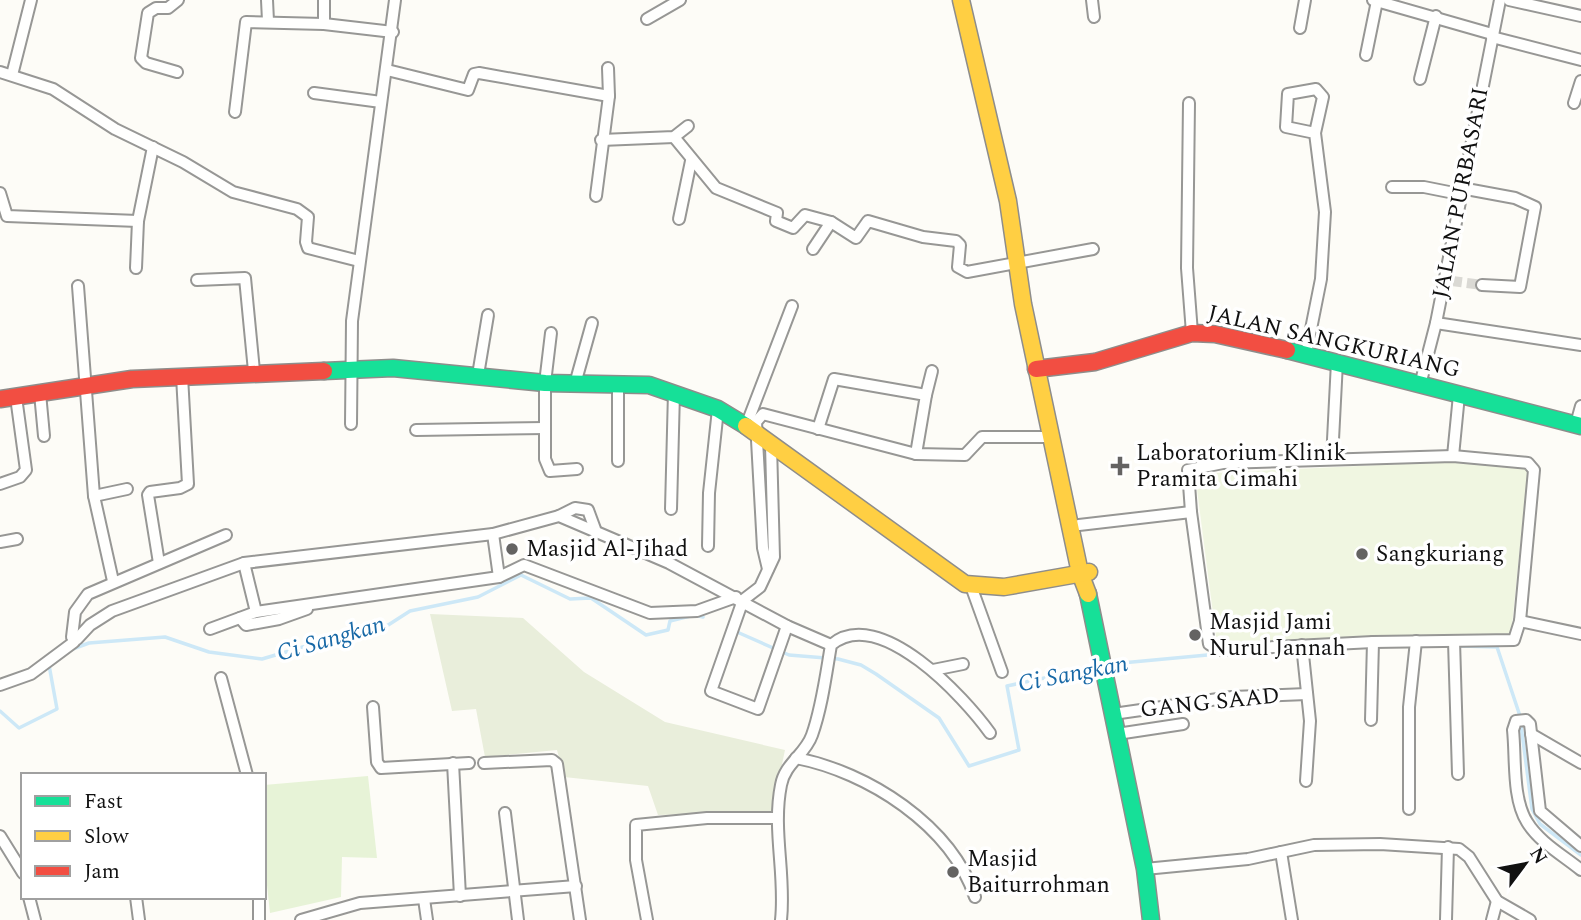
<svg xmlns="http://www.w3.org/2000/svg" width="1581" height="920" font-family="Spectral,serif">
<rect width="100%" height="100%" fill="#fdfcf7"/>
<!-- green -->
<polygon fill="#e7f3d7" points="368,776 377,858 342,857 341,897 270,913 264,857 264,785"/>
<!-- cemetery -->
<polygon fill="#e9eedb" points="430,614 523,618 584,672 665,722 785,750 772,812 658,815 648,786 564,777 557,750 485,757 476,709 452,711"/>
<!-- pitch -->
<polygon fill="#f0f6e1" points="1442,462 1528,468 1511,635 1217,644 1195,474"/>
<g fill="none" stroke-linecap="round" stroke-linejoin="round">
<!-- stream -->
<g stroke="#cde8f7" stroke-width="3.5">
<polyline points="737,632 789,655 838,659 861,665 876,674 939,718 969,766 1019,750 1007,686 1096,667"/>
<polyline points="1461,646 1497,647 1520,716"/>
<polyline points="70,650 89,643 165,637 209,652 262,659 340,636 382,629 410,611 478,597 521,575 570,599 591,598 646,635 668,630 670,621 694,615 703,617"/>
<polyline points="1111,664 1218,654"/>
<polyline points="0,711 19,728 57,709 49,665"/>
<polyline points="1521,725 1532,809 1540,824 1581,855"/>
</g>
<!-- street-tunnel -->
<polyline stroke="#dad9d4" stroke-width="10" stroke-dasharray="10 5" stroke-linecap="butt" points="1452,281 1482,285"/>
<defs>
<g id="street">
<polyline points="267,0 268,21"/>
<polyline points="324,0 324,24"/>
<polyline points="1092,0 1094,17"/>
<polyline points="1373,0 1492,34"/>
<polyline points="1509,0 1581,16"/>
<polyline points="647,19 680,0"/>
<polyline points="1300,28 1305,0"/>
<polyline points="1492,37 1581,60"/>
<polyline points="1366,55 1377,1"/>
<polyline points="387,70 468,90 474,74 479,73 609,96"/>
<polyline points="0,72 53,89 115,129 183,162 233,192 297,209 308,217 306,242 308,248 359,261"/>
<polyline points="177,72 146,63 141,58 148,13 156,8 168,8 178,0"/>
<polyline points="12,75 31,0"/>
<polyline points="1420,79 1436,16"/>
<polyline points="314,93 381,102"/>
<polyline points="1189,103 1187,268 1192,333"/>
<polyline points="1574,103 1581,81"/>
<polyline points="235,112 246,22 324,24 393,32"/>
<polyline points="674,137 716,188 777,213 776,221 793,228 805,215 831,222 856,238 868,221 923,237 956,241 960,245 958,267 967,272 1093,249"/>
<polyline points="601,140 674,137 688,126"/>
<polyline points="1392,187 1424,187 1459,194"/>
<polyline points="1461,188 1515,198 1535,207 1520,287 1482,285"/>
<polyline points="0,193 7,216 138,221"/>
<polyline points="596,196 609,96 608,68"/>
<polyline points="679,219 691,161"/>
<polyline points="813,249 831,222"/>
<polyline points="136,268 138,221 153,147"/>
<polyline points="197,280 245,278 254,371"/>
<polyline points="78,286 94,496 113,581"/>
<polyline points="1436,323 1581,345"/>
<polyline points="551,333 545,383 545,459 550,471 577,469"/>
<polyline points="1306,354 1321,279 1325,212 1315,133 1323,97 1316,89 1288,94 1286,127 1315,133"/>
<polyline points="478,375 488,315"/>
<polyline points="575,384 592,323"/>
<polyline points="618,384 618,461"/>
<polyline points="1420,385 1436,323 1500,0"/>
<polyline points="40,393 44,436"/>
<polyline points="926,395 932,371"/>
<polyline points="351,424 352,321 395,0"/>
<polyline points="1576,424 1581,406"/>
<polyline points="746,426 792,306"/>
<polyline points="818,429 834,379 926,395 916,454"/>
<polyline points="416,430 545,428"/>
<polyline points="771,445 774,557 760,587 743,600 711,691 758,709 787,626"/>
<polygon points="1453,456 1528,463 1534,470 1520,621 1514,640 1373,642 1219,650 1209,644 1191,512 1188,470 1223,463"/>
<polyline points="1453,456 1459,395"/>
<polyline points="1332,459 1337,362"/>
<polyline points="0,484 20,477 26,470 16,397"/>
<polyline points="94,496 127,489"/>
<polyline points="671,509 674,392"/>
<polyline points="559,516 575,508 588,510 595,529"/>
<polyline points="1079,525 1191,512"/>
<polyline points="493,534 499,577"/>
<polyline points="0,542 17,539"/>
<polyline points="708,546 709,493 718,409"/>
<polyline points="159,563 148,495 150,492 180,488 188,484 182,376"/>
<polyline points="244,563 256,612"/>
<polyline points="768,569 763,548 756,422 763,414 916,454 965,455 982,437 1050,437"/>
<polyline points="971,586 1002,672"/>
<polyline points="240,618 246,625 279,619 307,609"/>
<polyline points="1520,621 1581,634"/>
<polyline points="210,629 256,612 499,577 524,565 650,613 697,611 736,597"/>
<polyline points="72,637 75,612 88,594 226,535"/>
<polyline points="77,639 90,625 112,611 244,563 493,534 559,516 669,563 787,626 831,645"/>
<polyline points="1454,641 1458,774"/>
<polyline points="1302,645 1310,721 1306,781"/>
<polyline points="933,670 963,664"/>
<polyline points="221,678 247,775"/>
<polyline points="0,685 31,674 74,642"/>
<polyline points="373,707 377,762 381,768 469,763"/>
<polyline points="1113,714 1232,697 1307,694"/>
<polyline points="1371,720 1373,642"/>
<polyline points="1117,734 1183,724"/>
<polyline points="1531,734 1581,763"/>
<path d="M 796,758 C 868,772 951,825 975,897"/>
<polyline points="453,763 460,896"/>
<polyline points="484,763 552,760 557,764 580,920"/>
<polyline points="1409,809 1409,707 1416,641"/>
<polyline points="505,813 518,920"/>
<polyline points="0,836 23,873"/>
<path d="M 1581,846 L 1540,811 L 1530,724 L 1526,720 L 1516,721 L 1513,730 C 1516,758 1512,798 1527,822 C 1539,842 1564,856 1581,870"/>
<polyline points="1281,852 1292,920"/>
<polyline points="1145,869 1248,859 1314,845 1380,844 1459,849 1469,857 1497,901 1530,920"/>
<polyline points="29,897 35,920"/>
<polyline points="136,897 139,920"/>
<polyline points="259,897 259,920"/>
<polyline points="424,899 427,920"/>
<polyline points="301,920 360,903 576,886"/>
<polyline points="647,920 636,860 636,825 707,818 777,818"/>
<path d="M 781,920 C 786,875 772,830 781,785 C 785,763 805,755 812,735 C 822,707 826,674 831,645 C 879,604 965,698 990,733"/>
<polyline points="1446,920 1448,847"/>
<polyline points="1492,920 1497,901"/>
</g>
<g id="fast">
<polyline points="1287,350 1581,426"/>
<polyline points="324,371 393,368 545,383 649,385 718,409 746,426"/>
<polyline points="1088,594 1145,869 1151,920"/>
</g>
<g id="slow">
<polyline points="961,0 1008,201 1023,304 1080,573 1088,594"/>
<polyline points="746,426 965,584 1004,587 1089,572"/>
</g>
<g id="jam">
<polyline points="1036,369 1095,362 1192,333 1215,334 1287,350"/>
<polyline points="0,399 132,379 324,371"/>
</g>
</defs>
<!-- street casing -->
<use href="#street" stroke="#979795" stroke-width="14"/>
<!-- fast casing -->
<use href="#fast" stroke="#8e8d8b" stroke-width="19"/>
<!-- slow casing -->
<use href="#slow" stroke="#8e8d8b" stroke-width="19"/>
<!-- jam casing -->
<use href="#jam" stroke="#8e8d8b" stroke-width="19"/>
<!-- street -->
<use href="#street" stroke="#fffffe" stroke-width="10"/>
<!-- fast -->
<use href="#fast" stroke="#16e098" stroke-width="16"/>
<!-- slow -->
<use href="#slow" stroke="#ffcf43" stroke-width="16"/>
<!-- jam -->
<use href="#jam" stroke="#f24e42" stroke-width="16"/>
</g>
<!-- markers -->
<g fill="#646362" stroke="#fff" stroke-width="2.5">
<path d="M1116.5 455.5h7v7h7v7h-7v7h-7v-7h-7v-7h7z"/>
<circle cx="512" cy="549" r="7"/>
<circle cx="1362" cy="554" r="7"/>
<circle cx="1195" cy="635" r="7"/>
<circle cx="953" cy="872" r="7"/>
</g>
<g text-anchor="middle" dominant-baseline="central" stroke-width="7" stroke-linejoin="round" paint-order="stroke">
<!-- street labels -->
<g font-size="23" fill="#111" stroke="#fff">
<text transform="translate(1461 193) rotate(-79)">JALAN PURBASARI</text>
<text transform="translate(1334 342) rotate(13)">JALAN SANGKURIANG</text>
<text transform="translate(1210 703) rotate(-6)">GANG SAAD</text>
</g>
<!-- poi labels -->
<g font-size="23" fill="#111" stroke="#fff" text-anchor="start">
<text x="1136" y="453">Laboratorium Klinik<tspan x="1136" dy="26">Pramita Cimahi</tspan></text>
<text x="526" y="549">Masjid Al-Jihad</text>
<text x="1376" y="554">Sangkuriang</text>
<text x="1209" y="622">Masjid Jami<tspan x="1209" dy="26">Nurul Jannah</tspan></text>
<text x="967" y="859">Masjid<tspan x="967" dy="26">Baiturrohman</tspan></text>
</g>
<!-- water labels -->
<g font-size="24" font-style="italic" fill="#1768a6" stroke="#fff">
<text transform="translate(331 639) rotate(-16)">Ci Sangkan</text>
<text transform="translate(1073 674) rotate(-11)">Ci Sangkan</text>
</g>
</g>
<!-- legend -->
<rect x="21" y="773" width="245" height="126" fill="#ffffff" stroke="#a0a0a0" stroke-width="2"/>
<rect x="35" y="796" width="35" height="10" fill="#16e098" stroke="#a0a0a0" stroke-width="2"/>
<text x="84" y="808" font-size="21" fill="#111111">Fast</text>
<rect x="35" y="831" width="35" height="10" fill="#ffcf43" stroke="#a0a0a0" stroke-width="2"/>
<text x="84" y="843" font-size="21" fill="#111111">Slow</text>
<rect x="35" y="866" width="35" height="10" fill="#f24e42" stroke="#a0a0a0" stroke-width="2"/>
<text x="84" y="878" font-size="21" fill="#111111">Jam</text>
<!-- north arrow -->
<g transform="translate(1525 864) rotate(58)" stroke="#ffffff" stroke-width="5" paint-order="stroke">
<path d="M0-5L12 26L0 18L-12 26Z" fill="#111111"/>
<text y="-10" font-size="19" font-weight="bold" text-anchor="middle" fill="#111111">N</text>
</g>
</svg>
